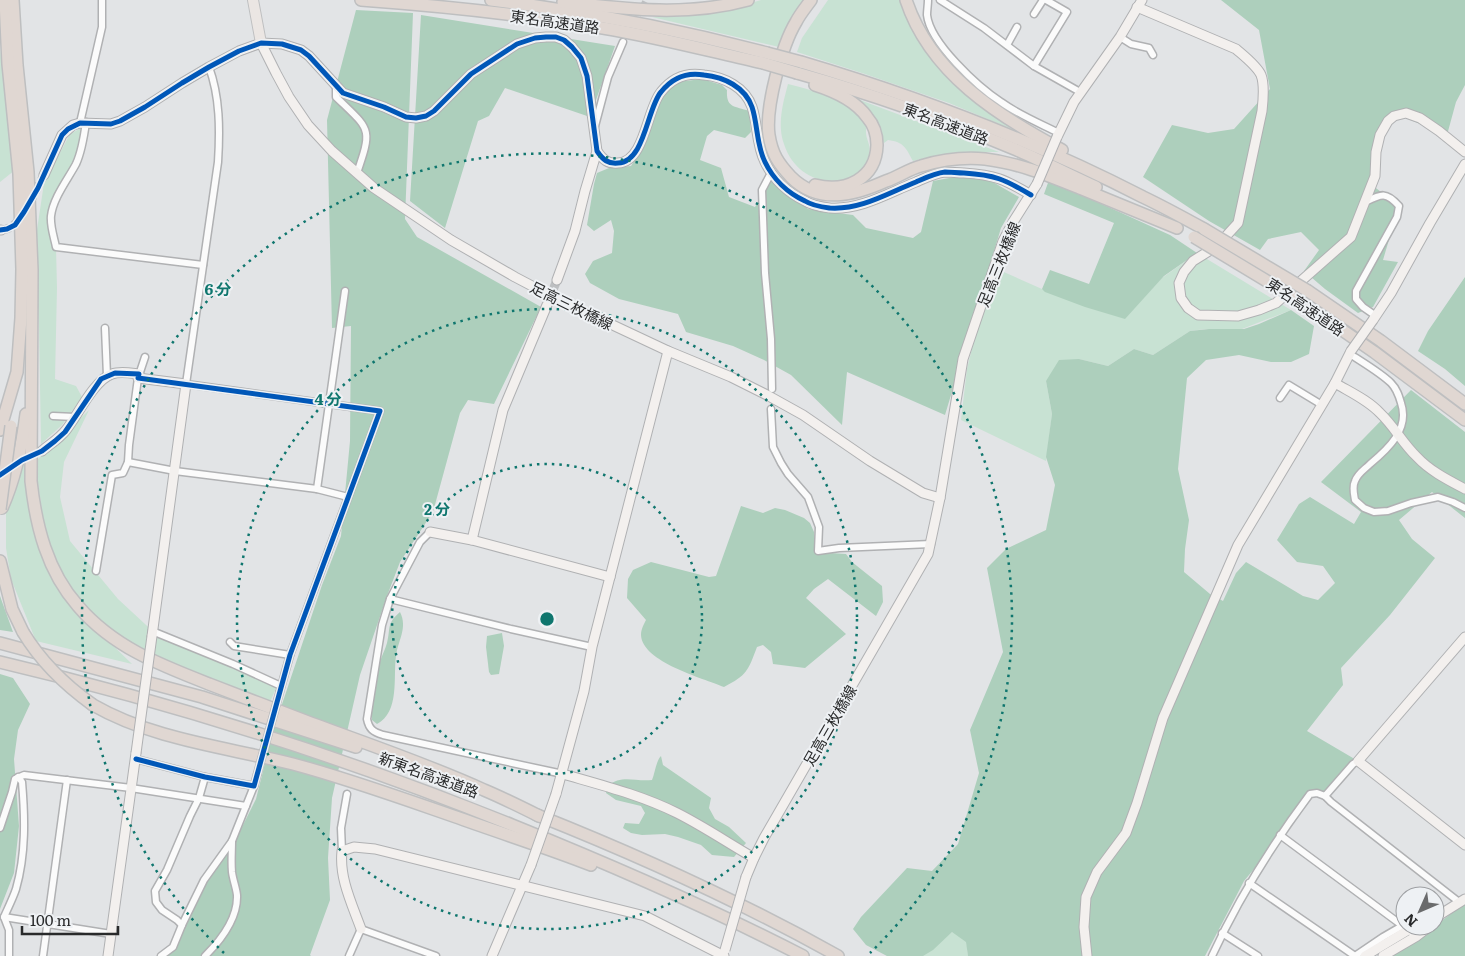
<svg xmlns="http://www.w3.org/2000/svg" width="1465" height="956" font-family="Literata,'Noto Sans JP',serif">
<rect width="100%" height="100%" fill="#e2e4e6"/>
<!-- green -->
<g fill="#c8e2d3">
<path d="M 761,0 L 805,0 C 793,14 786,30 779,47 L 652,17 C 693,18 722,12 761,0 Z"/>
<polygon points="828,0 903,0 951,80 976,103 1014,130 949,103 865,74 797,52 802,38"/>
<polygon points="0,48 7,114 15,170 0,182"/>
<path d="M 788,84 C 820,92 845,99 867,125 C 862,141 877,144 865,165 C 861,172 852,178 843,180 C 817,186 792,170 784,144 C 777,124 783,103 788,84 Z"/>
<path d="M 852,97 L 999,152 C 970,152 941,154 913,161 C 906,148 904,142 888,140 L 884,143 L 881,136 L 879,123 Z"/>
<polygon points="81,128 83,129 80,152 55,204 51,222 56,247 57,288 55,379 76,386 82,397 62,425 41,444 39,327 35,243 44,183 70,134"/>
<polygon points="1197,253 1291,310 1242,329 1206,329 1190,331 1153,355 1134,349 1108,366 1079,359 1046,381 1052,414 1046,461 961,420 967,369 976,332 997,269 1042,289 1125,318 1162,278"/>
<polygon points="89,410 64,462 60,497 70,541 118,599 159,637 277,686 270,702 155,662 114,635 69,594 47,544 37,476 38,459"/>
<polygon points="23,462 28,463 49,565 64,598 132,664 36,641 11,579 6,548 6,514 10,493"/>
<polygon points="952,932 966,937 968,956 922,956"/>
</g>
<!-- forest -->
<g fill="#adcfbc">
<polygon points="1221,0 1465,0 1465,85 1456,102 1447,135 1391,112 1376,152 1372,185 1399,206 1383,260 1398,262 1373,307 1358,313 1325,289 1304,271 1319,250 1301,232 1268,239 1260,250 1209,221 1143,177 1172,125 1208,133 1234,129 1270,89 1259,30"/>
<polygon points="356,10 413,13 405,219 417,237 541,307 494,404 468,400 460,413 433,512 400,562 387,596 360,675 332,798 328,858 330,900 310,955 311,956 165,956 188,911 240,831 256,799 273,731 322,585 341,536 350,441 351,326 332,328 327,120"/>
<polygon points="421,15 615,46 590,117 505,88 489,116 478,121 445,228 410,201"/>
<path d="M 702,79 L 722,85 L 727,90 C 726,108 734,106 749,111 L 751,132 L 745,138 L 714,130 L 707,136 L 700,160 L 721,168 L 729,197 L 755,207 L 772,179 L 808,209 L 853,215 L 866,228 L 913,238 L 921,232 L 933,181 L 960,176 L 991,181 L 1019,197 L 1001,228 L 945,415 L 847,372 L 842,425 L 791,375 L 764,360 L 733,346 L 686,332 L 678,314 L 619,299 L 590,283 L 585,274 L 593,261 L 612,253 L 614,231 L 611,220 L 594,231 L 587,225 L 594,184 L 597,173 L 609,168 L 631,166 L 638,155 L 661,96 L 677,82 Z"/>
<polygon points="1049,180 1170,235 1197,253 1164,276 1125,319 1085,307 1045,292 1042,289 1050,270 1089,284 1114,223 1044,194"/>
<polygon points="1465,277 1465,386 1445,369 1418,351 1428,331"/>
<polygon points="1291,310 1314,326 1309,354 1291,362 1271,362 1239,355 1206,360 1187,378 1178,469 1189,520 1185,549 1184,572 1210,594 1223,601 1236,573 1246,562 1303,596 1318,600 1335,583 1323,566 1297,562 1277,540 1299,504 1310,497 1354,524 1361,512 1321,482 1411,390 1465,432 1465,518 1432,492 1399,520 1412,539 1435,558 1390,615 1341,668 1343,685 1307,731 1358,761 1331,790 1310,794 1273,846 1244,881 1205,956 968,956 966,942 952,932 933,950 923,956 887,956 866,945 853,929 861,917 907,868 932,871 958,844 979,773 970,730 1003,652 987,568 1006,549 1046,530 1055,485 1046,457 1052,414 1046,381 1059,360 1079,359 1108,366 1134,349 1153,355 1190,331 1209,329 1244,329 1259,324"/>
<path d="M 741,506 L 763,513 L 775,508 L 785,510 L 804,518 L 810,523 L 814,532 L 815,552 L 846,554 L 852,562 L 882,586 L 883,602 L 876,616 L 828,579 L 814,589 L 806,598 L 846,634 L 805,668 L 773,664 L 771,652 L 763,645 L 757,647 C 748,671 747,675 724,687 C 703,678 642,662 641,635 C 641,629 644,624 646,620 L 627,598 L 628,579 L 633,570 L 651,562 L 709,577 L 716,576 Z"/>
<polygon points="0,596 13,632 0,630"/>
<path d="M 400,612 C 408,628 398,640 396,656 C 393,677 400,712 377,724 L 372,720 C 370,701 374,680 380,662 C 382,655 385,650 387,643 C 391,628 386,624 400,612 Z"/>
<polygon points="502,633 504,646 499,674 491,675 489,672 486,647 487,636"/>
<polygon points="0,674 13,678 30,704 18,730 14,759 19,826 14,873 0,909"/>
<path d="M 661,756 L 663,765 L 711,798 L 709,808 L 715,819 L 729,827 L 746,843 L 734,857 L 712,855 L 701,845 L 678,837 L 665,834 L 642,835 L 631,833 L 623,828 L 625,823 L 639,824 L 645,813 L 641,806 L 616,800 L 606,793 L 607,786 C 623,774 634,782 652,780 C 655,773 656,761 661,756 Z"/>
<polygon points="1465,903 1465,956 1388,956 1435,926"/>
</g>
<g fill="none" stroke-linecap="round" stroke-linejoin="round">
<!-- street-tunnel -->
<polyline stroke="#bdbfc1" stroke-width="6" stroke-dasharray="6 3" stroke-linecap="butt" points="634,23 646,0"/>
<!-- secondary-tunnel -->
<g stroke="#bdbfc1" stroke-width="9" stroke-dasharray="9 4.5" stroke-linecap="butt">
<polyline points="29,204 44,175"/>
<path d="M 1,230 C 11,229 15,225 21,217"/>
<polyline points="548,302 557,280"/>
</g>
<defs>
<g id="street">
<path d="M 928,0 C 928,5 927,10 927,15 C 930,43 978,87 1001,102 C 1019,115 1039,123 1059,133"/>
<polyline points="940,0 984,28 1034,66 1080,92"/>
<polyline points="1034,14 1043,0"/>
<polyline points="1120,37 1131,44 1149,48 1153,55"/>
<polyline points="1007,45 1017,27"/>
<polyline points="1034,66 1067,12 1046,0"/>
<path d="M 209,67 C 220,97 220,130 218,162 L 186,384 L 380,411 L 290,655 L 280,691"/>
<path d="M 336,87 L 336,97 C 370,130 373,127 357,173"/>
<path d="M 86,122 C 84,137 82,151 76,164 C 68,179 53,198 51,216 C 50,226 54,237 56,247 L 203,265"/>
<polyline points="80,123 102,27 102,0"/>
<polyline points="595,126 608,77 623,42"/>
<polyline points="771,173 762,190 765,273 771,339 772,389"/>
<path d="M 1365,202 C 1381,194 1386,191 1399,206 L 1397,217 L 1356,291 L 1356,299 L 1363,307 L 1376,316"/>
<polyline points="105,328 107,376"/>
<path d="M 1350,354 C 1362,362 1381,373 1391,383 C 1397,389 1399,396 1401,403 C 1410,429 1388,449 1370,464 C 1364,470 1358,473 1355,481 C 1352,487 1354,494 1355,500 L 1364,508 L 1374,512 L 1388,511 L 1411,503 L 1438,497 L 1453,502 L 1465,508"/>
<polyline points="1280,398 1289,385 1322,405"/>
<polyline points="771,409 773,447 781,463 788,474 808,497 819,527 818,551 839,548 931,544"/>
<polyline points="53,416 75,417"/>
<polyline points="128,462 175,471 317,489 348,497"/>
<polyline points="317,489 345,291"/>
<path d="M 430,532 L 420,542 L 390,599 L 382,625 L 367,719 C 369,729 373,732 383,735 L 563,774"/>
<polyline points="96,571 112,475 123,473 128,462 129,445 138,378 145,357"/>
<polyline points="390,599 511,629 592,647"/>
<polyline points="152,631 233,664 281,686"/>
<polyline points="230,642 234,646 290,655"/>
<polyline points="136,759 205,777 254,786 257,775"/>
<polyline points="1325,796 1331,802 1459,902"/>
<polyline points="246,806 254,786"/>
<polyline points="0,828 12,792 15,779 24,775 131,788 246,806 232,841 204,880 182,925 173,947 161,956"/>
<polyline points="1280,835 1411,932"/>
<polyline points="342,851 341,828 347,794"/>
<polyline points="1249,883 1355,956"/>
<polyline points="4,917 111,934"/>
<polyline points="182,925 177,920 162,910 156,902 155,891 167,870 190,816 199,798 205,777"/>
<polyline points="1222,933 1258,956"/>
<path d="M 9,956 L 9,930 L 4,917 C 8,908 13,898 16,889 C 26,854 25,817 22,782 L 18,777"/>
<polyline points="43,956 67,780"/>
<path d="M 205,956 C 221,940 238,919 237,895 C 236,887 233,880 232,872 C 231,862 232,851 232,841"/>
<polyline points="349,956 361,929 436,956"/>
<path d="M 1212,956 C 1239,897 1271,846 1310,794 L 1317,793 L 1325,796 L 1353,764 L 1358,761"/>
<polyline points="1355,956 1383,937 1402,926"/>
</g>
<g id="secondary">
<path d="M 1137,7 L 1236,49 C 1244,56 1257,66 1261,75 C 1265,85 1263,102 1262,111 L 1238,223 L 1217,246 L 1193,261 L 1184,272 L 1179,283 L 1181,298 L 1188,308 L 1198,315 L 1238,316 L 1259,310 L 1276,303 L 1351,237 L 1375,176 L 1376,152 L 1380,135 L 1388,121 L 1394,116 L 1406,113 L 1420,118 L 1439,131 L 1465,152"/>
<polyline points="261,43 276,73 289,97 308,125 332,151 374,188 451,240 515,277 553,297 668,351 731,377 767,395 803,415 870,461 923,493 940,498"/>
<polyline points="1057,137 1074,102 1120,37 1142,0"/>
<path d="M 44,175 L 62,135 L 73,125 L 80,123 L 111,124 L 120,121 L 145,107 L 182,83 L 209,67 L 239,51 L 261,43 L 282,44 L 301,50 L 309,56 L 343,93 L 384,107 L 406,117 L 416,118 L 426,116 L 434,111 L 471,74 L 517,44 L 535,38 L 546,37 L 556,37 L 564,40 L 572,47 L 581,58 L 587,76 L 597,151 C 603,160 608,164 618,163 C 645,162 647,108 661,92 C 672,78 687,72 704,75 C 724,77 745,87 752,107 C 758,125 756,144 765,162 C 773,179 788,193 805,201 C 813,206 822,207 830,208 C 861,210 888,193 916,182 C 925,178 935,173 945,172 C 951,172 958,173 964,173 C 995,175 1004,179 1031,195"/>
<polyline points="0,230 1,230"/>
<polyline points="557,280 575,231 585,191 597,151"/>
<polyline points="1373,320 1391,293 1430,223 1465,164"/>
<path d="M 1335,383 C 1350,392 1368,400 1380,413 C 1394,426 1403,444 1417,457 C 1430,471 1448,480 1465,489"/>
<path d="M 42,451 C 50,444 59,439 66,430 C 78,415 94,380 112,374 C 120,371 130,373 139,374 L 138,378 L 186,384 L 152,636"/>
<polyline points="430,532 472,540 610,577"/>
<polyline points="472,540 503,410 547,305"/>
<polyline points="1465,637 1358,761 1465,845"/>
<path d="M 563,774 C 601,785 641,795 677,813 C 703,826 728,843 754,858"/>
<polyline points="556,794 584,691 592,647 668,351"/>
<polyline points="746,877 754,858 764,838 928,554 940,498 963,359 1003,241 1013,222 1037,184"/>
<polyline points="1435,921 1441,914 1465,899"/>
<path d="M 361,929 C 352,904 339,878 342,851 L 354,847 L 375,849 L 645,916 L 724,956"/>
<polyline points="108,956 136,753"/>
<polyline points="492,956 531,865"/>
<polyline points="1087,956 1084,927 1086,897 1097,872 1126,833 1137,803 1163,718 1238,545 1335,383 1351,351"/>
<polyline points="1365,956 1415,926"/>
<polyline points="1383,956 1417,936 1430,926"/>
</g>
<polyline id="primary" points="253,0 261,43"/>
<g id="highway">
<path d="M 13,0 L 17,65 L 28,172 L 32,270 L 31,481 C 36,526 47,571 78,606 C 113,647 160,665 209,684 C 242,697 275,709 308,722 C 367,744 427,764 484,790 C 503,798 521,807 539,816"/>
<path d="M 361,0 C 442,6 523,14 603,28 C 657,37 710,51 763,63"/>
<path d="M 491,0 C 584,11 676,29 767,53"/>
<path d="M 811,0 C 806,7 800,14 796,22 C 782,45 765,108 769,135 C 772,154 778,163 791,177 C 819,205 855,195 886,181 C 898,177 909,169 921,166 C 941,160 963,157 985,159 C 1019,163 1050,176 1082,189 C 1114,202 1145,215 1177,228"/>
<path d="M 906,0 C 930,73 998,116 1062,150"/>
<path d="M 563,2 C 625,9 687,17 748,0"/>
<path d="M 801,62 C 919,97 1034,141 1143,197 C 1164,207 1184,218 1204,229"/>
<path d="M 797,73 C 872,94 945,120 1017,150 C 1044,162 1070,175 1096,187"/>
<path d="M 815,85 C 834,91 855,100 867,117 C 874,125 877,135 877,145 C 876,179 845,193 815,185"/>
<polyline points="1308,291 1381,341 1465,404"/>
<polyline points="1300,301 1374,352 1465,420"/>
<polyline points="0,430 17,372 21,318 22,269 19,174 8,64 5,0"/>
<path d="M 2,508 C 15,479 22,446 26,414"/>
<polyline points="0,561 12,609 23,632"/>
<polyline points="0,643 202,697 356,747"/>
<path d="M 0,662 C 175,703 346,758 512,825 C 611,865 708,907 803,956"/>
<path d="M 93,705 C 154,740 226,747 293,764 C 349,779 404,799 459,818 C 503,834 548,848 591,865"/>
<path d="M 537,815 C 640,856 741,902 838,956"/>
</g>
</defs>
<!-- street casing -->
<use href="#street" stroke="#b0b1b3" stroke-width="9"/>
<!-- secondary casing -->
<use href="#secondary" stroke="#b0b1b3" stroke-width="11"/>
<!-- primary casing -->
<use href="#primary" stroke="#bebfc0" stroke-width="12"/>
<!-- highway casing -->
<use href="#highway" stroke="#bebfc0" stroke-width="14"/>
<!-- street -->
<use href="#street" stroke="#fbfbfb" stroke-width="6"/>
<!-- secondary -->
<use href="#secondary" stroke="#f3f0ee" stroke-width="9"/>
<!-- primary -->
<use href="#primary" stroke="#ebe6e3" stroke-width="10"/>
<!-- highway -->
<use href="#highway" stroke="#e0d7d2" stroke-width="11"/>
<defs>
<polyline id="street-bridge" points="257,775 280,691"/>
<g id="secondary-bridge">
<polyline points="1037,184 1057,137"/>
<polyline points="1351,351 1373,320"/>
<polyline points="136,753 152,636"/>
<polyline points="531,865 556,794"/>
<polyline points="725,950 746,877"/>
</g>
<g id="highway-bridge">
<polyline points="767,53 801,62"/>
<polyline points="763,63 797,73"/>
<polyline points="1204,229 1308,291"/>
<polyline points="1194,237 1300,301"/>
<polyline points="0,509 11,426"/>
<path d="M 23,632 C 41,662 65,685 93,705"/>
</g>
</defs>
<!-- street-bridge casing -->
<use href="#street-bridge" stroke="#b0b1b3" stroke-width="9" stroke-linecap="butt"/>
<!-- secondary-bridge casing -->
<use href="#secondary-bridge" stroke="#b0b1b3" stroke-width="11" stroke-linecap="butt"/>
<!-- highway-bridge casing -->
<use href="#highway-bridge" stroke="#bebfc0" stroke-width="14" stroke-linecap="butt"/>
<!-- street-bridge -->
<use href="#street-bridge" stroke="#fbfbfb" stroke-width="6"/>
<!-- secondary-bridge -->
<use href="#secondary-bridge" stroke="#f3f0ee" stroke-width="9"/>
<!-- highway-bridge -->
<use href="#highway-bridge" stroke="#e0d7d2" stroke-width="11"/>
<defs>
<g id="cycleway">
<path d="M 0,230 L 7,229 L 15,225 L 24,212 L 38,188 L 62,135 L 68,129 L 80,123 L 111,124 L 120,121 L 145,107 L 182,83 L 209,67 L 239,51 L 261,43 L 282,44 L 301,50 L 309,56 L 343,93 L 384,107 L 406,117 L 416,118 L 426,116 L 434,111 L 471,74 L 517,44 L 535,38 L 546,37 L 556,37 L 564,40 L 572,47 L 581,58 L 587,76 L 597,151 C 603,160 608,164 618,163 C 645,162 647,108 661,92 C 672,78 687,72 704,75 C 724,77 745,87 752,107 C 758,125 756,144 765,162 C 773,179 788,193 805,201 C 813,206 822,207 830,208 C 861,210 888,193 916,182 C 925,178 935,173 945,172 C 951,172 958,173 964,173 C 995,175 1004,179 1031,195"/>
<polyline points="0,475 22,460 42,451 55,441 65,432 101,379 115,373 139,374 138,378 380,411 290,655 254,786 205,777 136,759"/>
</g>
</defs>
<!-- cycleway casing -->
<use href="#cycleway" stroke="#eef1f4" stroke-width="8"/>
<!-- cycleway -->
<use href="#cycleway" stroke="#0057b8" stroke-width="5"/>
</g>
<!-- distance rings -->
<g fill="none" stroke="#0f766e" stroke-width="2.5" stroke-dasharray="2.5 5">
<circle cx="547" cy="619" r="155"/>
<circle cx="547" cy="619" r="310"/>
<path d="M224 953A465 465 0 1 1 870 953"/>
</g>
<g text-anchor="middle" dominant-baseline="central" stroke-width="4" stroke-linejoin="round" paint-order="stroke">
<!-- street labels -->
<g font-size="15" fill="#292a2b" stroke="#eef1f4">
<text transform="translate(555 21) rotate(8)">東名高速道路</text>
<text transform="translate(946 123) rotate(21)">東名高速道路</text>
<text transform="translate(998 264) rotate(-68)">足高三枚橋線</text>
<text transform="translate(572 305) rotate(26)">足高三枚橋線</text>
<text transform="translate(1306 306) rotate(34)">東名高速道路</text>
<text transform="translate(829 725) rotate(-60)">足高三枚橋線</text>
<text transform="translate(429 774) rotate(20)">新東名高速道路</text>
</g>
</g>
<circle cx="547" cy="619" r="8" fill="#0f766e" stroke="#eef1f4" stroke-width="2.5"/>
<g font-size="15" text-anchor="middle" font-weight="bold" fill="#0f766e" stroke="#eef1f4" stroke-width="4" stroke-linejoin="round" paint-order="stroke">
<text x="218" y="295">6 分</text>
<text x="328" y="405">4 分</text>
<text x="437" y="515">2 分</text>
</g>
<!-- north arrow -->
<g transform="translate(1420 911) rotate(225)"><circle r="24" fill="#eef1f4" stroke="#9fa1a4"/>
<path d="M0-4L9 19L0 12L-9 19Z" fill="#6a6b6c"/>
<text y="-8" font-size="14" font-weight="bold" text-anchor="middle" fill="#292a2b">N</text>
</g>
<!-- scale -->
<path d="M22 926v8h96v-8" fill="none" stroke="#292a2b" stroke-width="2.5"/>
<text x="30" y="926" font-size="15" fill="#292a2b" stroke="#eef1f4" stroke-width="4" paint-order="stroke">100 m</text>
</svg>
